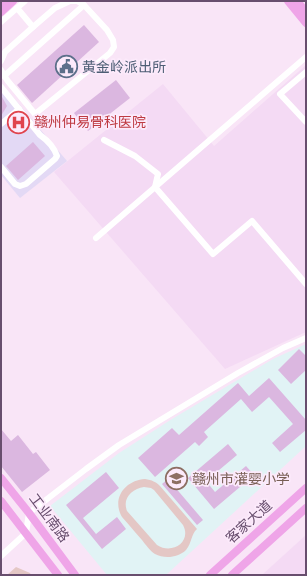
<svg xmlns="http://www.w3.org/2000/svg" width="307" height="576" font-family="Figtree,'Noto Sans SC',sans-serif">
<rect width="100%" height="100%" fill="#f9e5f7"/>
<!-- residential -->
<g fill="#f4daf4">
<polygon points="306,65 306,332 225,369 54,172 163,84 214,146"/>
<polygon points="306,535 306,575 262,575"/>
</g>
<!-- education -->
<polygon fill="#e1f3f5" points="306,344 306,446 166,575 107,575 50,506 119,453 172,419 273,359"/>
<!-- medical -->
<polygon fill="#e3d9f5" points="1,83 67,161 20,198 1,175"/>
<!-- green -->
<g fill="#e4c7c5" fill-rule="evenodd">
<path d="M 145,479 C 152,480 156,482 160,486 L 197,529 C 191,534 192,543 186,550 C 178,558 164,559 155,554 C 150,551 146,545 142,540 C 135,532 129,525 122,517 C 111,498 126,480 145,479 ZM 144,487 L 151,488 L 154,490 L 183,525 C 192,542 172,555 157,545 L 127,511 C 122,498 132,489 144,487 Z"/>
<polygon points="16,567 30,573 31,575 7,575"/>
</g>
<!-- building -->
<g fill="#dbb7e0">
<polygon points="84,25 99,42 32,103 17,85"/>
<polygon points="116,80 130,98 88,131 74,113"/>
<polygon points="1,95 7,106 1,116"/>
<polygon points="33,142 45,156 18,180 6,166"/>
<polygon points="299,349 306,356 306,370 291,384 278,370"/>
<polygon points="269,378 306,420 306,430 280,452 272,443 293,424 269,397 252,412 241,399 204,432 208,437 199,446 195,442 155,477 138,458 172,428 179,435 238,383 249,396"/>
<polygon points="1,429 11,441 18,435 33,454 36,452 50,470 22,492 1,466"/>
<polygon points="228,444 237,455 206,481 215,492 246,466 254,475 214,509 188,478"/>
<polygon points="106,472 119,488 83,518 96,534 117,517 126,529 102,549 66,505"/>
<polygon points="168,479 203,520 197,525 162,484"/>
</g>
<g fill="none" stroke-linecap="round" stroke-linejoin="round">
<!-- minor -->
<g stroke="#fff" stroke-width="6">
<polyline points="17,8 33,27"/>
<polyline points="1,22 25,1"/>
<polyline points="1,61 5,52 33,27 55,8 70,1 77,1 84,5 107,30 113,40 114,47 110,53 35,114 7,80 1,70"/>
<polyline points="306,72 280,94 306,122"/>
<polyline points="4,76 84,5"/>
<path d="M 1,87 L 40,135 C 47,140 54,147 57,156 L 55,159 L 26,184 L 20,186 L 15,184 L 1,167"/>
<polyline points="1,124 19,109"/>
<polyline points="104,140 135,156 158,174 155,187 213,254 252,221 306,284"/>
<polyline points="96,238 306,57"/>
<polyline points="1,556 26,533 29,513 86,469 119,445 238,373 283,348 306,338"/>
</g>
<!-- major -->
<g stroke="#efa5e8" stroke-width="8">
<polyline points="288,1 306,23"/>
<polyline points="297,1 306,12"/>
<polyline points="1,3 3,1"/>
<polyline points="1,12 13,1"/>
<polyline points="1,478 29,513 75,575"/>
<polyline points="1,501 58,575"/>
<polyline points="210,575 306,488"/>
<polyline points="232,575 306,508"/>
</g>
</g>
<!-- icons -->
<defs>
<symbol id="civic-ring" viewBox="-11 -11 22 22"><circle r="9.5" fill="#fceafb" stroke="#5c6f8a" stroke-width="1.5"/><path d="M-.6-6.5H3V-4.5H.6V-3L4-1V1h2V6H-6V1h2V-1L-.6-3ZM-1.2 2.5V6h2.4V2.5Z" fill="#5c6f8a"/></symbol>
<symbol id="hospital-ring" viewBox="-11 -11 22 22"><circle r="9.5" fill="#fceafb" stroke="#e0444e" stroke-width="1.5"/><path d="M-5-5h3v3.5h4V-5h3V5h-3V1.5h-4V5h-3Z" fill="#e0444e"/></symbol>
<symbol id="school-ring" viewBox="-11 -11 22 22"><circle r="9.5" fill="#fceafb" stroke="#8d6e63" stroke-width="1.5"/><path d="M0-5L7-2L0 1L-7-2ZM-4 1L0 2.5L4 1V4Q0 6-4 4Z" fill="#8d6e63"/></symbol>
</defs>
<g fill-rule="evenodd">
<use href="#civic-ring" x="54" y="54" width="25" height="25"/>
<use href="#hospital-ring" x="6" y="110" width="25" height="25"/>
<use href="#school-ring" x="164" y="466" width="25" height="25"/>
</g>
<g text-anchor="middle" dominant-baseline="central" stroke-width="3.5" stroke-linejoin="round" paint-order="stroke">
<!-- service labels -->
<g font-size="14" fill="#4e5e75" stroke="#fceafb" text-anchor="start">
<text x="82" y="67">黄金岭派出所</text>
</g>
<!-- health labels -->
<g font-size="14" fill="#be3a42" stroke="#fceafb" text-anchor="start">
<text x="34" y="122">赣州仲易骨科医院</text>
</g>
<!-- education labels -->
<g font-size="14" fill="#785e54" stroke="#fceafb" text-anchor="start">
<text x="192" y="479">赣州市灌婴小学</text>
</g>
<!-- street labels -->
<g font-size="14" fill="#684e6e" stroke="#fceafb">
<text transform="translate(49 518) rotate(53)">工业南路</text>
<text transform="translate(249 522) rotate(-42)">客家大道</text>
</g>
</g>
<!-- border -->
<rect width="307" height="576" fill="none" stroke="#684e6e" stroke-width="4"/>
</svg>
